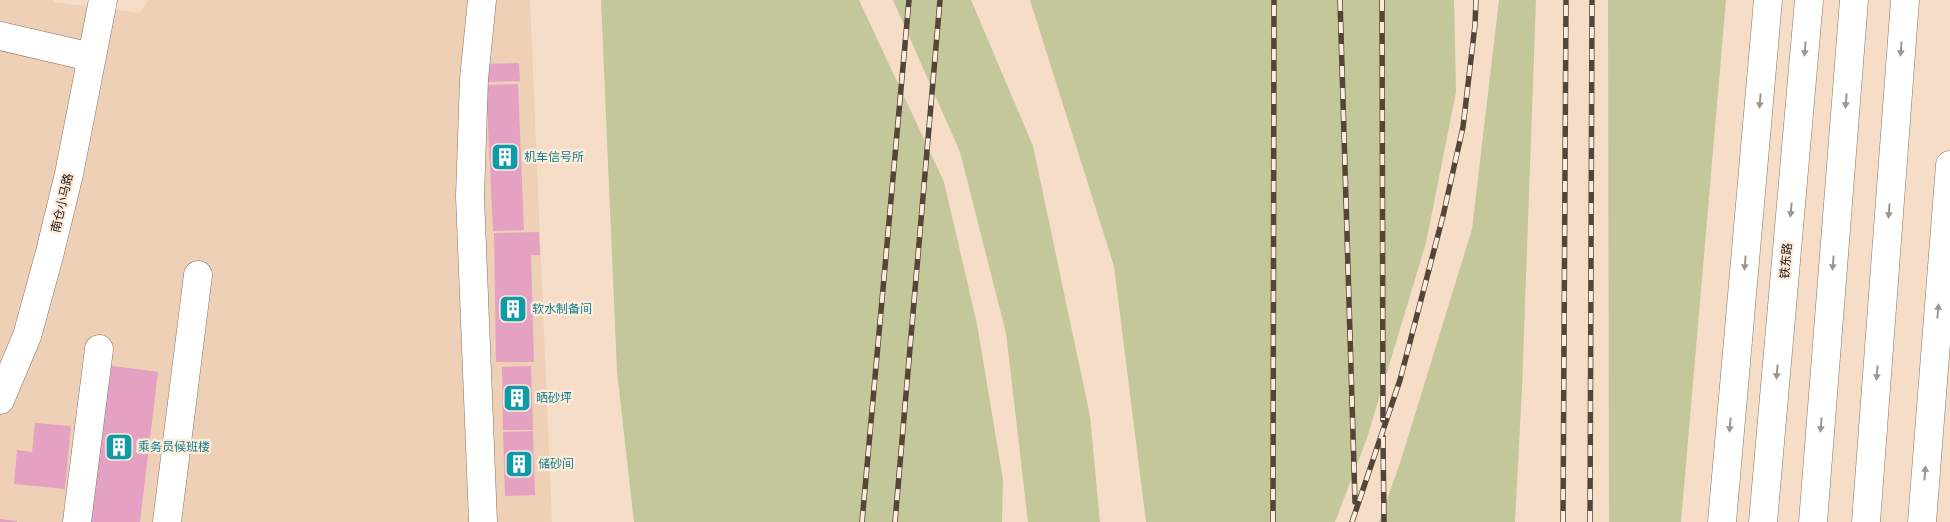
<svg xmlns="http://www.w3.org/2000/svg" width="1950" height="522" font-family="Arial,'Noto Sans SC',sans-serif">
<rect width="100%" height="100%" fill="#f5ddc8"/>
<!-- built -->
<polygon fill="#eed0b7" points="0,0 54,0 54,2 140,13 148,0 530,0 552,522 0,522"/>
<!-- green -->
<g fill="#c4c79a">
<polygon points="601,0 859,0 944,182 977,324 1003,480 1002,522 634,522 617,372"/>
<polygon points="893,0 971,0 1033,146 1090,416 1100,522 1028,522 1006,333 960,152"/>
<polygon points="1030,0 1454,0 1456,92 1426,243 1367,438 1335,522 1146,522 1114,266"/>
<polygon points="1499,0 1536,0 1522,388 1515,522 1379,522 1401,460 1472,229"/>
<polygon points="1608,0 1726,0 1681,522 1609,522"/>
</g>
<!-- building -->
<g fill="#e4a1c2">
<polygon points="519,63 520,81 488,82 488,64"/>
<polygon points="518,84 524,230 493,231 486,85"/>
<polygon points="539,232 540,255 531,255 534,362 496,362 494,233"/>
<polygon points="99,364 158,372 140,522 81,522"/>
<polygon points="531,366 533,430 503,430 502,367"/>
<polygon points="35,423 71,426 65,489 14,484 17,450 32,452"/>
<polygon points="533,431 535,495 505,496 503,432"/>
<polygon points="0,519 17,521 17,522 0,522"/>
</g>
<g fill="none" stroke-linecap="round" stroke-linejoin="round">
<defs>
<g id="minor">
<polyline points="482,0 474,79 470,196 483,522"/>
<polyline points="0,36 91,57"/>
<polyline points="0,400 27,336 49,256 69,174 103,0"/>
<polyline points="77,522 99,349"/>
<polyline points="167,522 198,275"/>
<polyline points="1722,522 1768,0"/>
</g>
<polyline id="major" points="1763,522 1809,0"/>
<g id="highway">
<polyline points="1813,522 1854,0"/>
<polyline points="1866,522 1905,0"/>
<polyline points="1922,522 1950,165"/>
</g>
</defs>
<!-- minor casing -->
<use href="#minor" stroke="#887361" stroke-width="29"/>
<!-- major casing -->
<use href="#major" stroke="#887361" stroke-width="29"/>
<!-- highway casing -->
<use href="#highway" stroke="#887361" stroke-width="29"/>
<!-- minor -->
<use href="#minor" stroke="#fff" stroke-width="28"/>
<!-- major -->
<use href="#major" stroke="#fff" stroke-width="28"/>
<!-- highway -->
<use href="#highway" stroke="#fff" stroke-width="28"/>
<defs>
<g id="rail">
<polyline points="1340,0 1355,502"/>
<polyline points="1382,0 1383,420"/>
<polyline points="1383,437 1384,522"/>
<polyline points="862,522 909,0"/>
<polyline points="895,522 940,0"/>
<polyline points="1273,522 1274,0"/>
<polyline points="1352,522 1400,380 1443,216 1463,127 1475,25 1476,0"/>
<polyline points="1563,522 1566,0"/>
<polyline points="1590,522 1592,0"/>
</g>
</defs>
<!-- rail casing -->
<use href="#rail" stroke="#52463b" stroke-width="5.5"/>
<!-- rail -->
<use href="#rail" stroke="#ffebdb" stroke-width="4" stroke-dasharray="11" stroke-linecap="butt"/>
</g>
<!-- one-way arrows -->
<defs><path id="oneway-solid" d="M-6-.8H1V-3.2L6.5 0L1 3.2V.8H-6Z" transform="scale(1.25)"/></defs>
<g fill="#9a9693">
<use href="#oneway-solid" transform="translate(1805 49) rotate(95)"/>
<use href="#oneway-solid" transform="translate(1901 49) rotate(94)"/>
<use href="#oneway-solid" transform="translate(1760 101) rotate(95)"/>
<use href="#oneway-solid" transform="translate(1846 101) rotate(95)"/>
<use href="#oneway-solid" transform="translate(1791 210) rotate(95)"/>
<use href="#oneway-solid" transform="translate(1889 211) rotate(94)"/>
<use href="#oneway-solid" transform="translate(1745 263) rotate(95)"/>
<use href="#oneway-solid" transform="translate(1833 263) rotate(95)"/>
<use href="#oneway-solid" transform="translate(1938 311) rotate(-85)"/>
<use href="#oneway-solid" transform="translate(1777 372) rotate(95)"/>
<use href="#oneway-solid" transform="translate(1877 373) rotate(94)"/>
<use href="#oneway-solid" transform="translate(1730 425) rotate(95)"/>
<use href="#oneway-solid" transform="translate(1821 425) rotate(95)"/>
<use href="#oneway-solid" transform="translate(1925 473) rotate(-85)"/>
</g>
<!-- icons -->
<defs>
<symbol id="building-square" viewBox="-11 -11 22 22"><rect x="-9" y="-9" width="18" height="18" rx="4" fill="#0f9aa8" stroke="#ffebdb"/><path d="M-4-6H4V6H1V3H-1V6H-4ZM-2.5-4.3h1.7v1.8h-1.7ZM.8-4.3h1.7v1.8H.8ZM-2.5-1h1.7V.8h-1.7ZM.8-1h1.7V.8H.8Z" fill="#fff"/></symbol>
</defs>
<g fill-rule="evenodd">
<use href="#building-square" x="489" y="141" width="32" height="32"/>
<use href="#building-square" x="497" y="293" width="32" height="32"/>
<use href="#building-square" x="501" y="382" width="32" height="32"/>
<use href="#building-square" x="103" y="431" width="32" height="32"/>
<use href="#building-square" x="503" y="448" width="32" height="32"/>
</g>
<g text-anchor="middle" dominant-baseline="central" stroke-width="4.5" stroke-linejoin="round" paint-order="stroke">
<!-- culture labels -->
<g font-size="12" fill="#0d838f" stroke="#ffebdb" text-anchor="start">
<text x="524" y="157">机车信号所</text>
<text x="532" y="309">软水制备间</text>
<text x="536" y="398">晒砂坪</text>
<text x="138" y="447">乘务员候班楼</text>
<text x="538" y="464">储砂间</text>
</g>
<!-- street labels -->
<g font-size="12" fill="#1f160f" stroke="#ffebdb">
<text transform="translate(62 203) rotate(-77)">南仓小马路</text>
<text transform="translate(1786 261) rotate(-85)">铁东路</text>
</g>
</g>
</svg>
